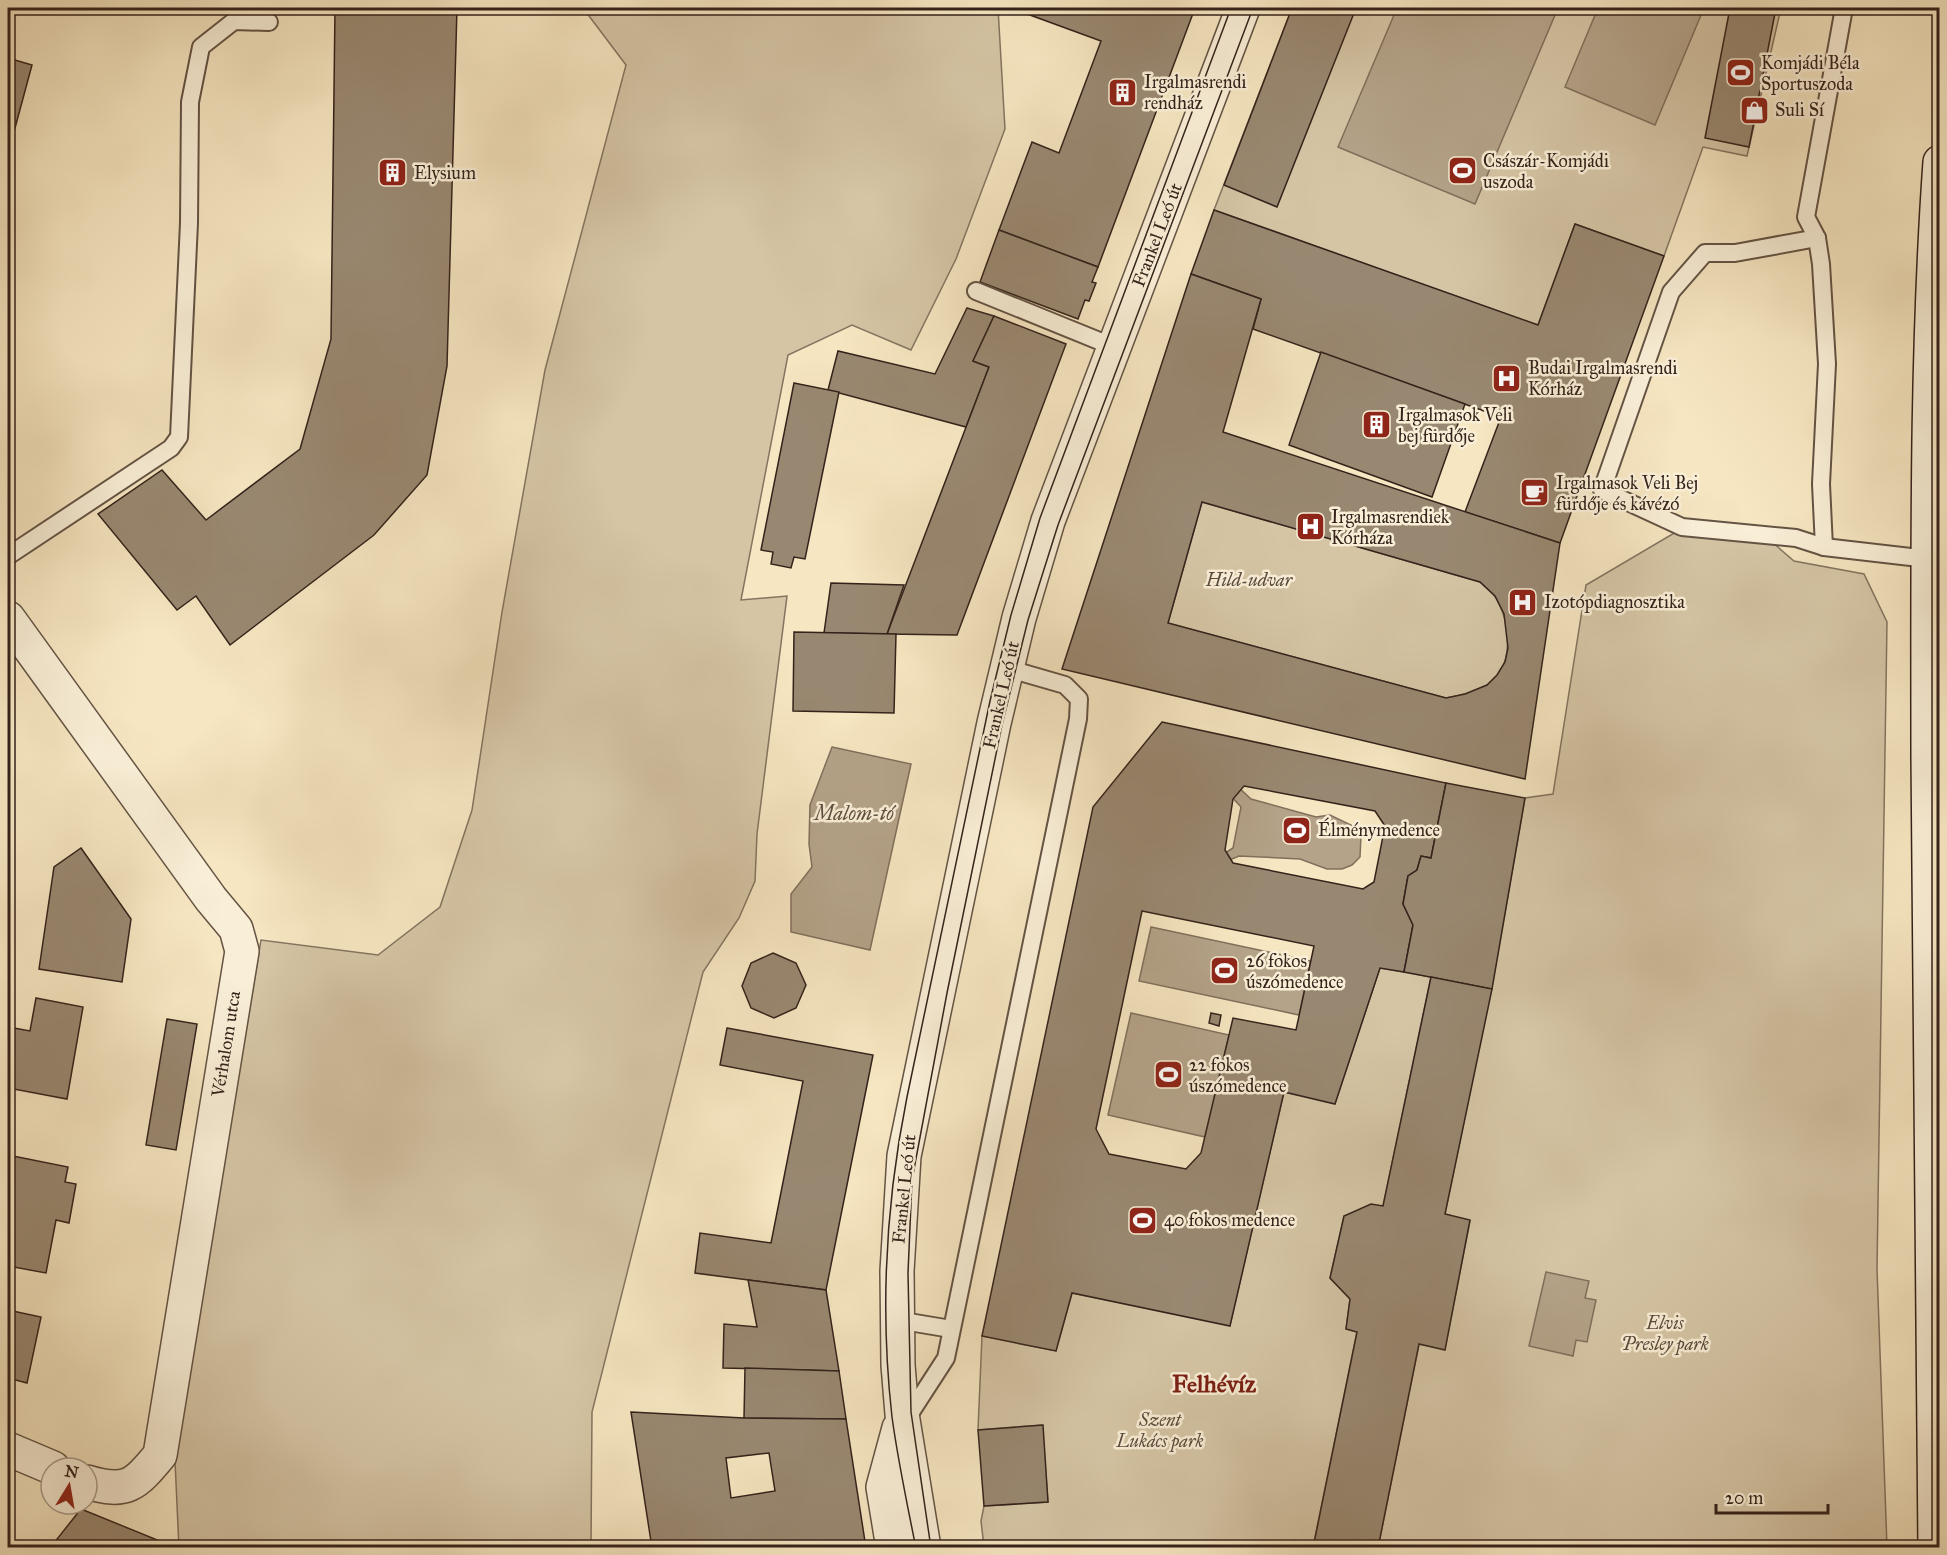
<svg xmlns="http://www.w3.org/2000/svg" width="1947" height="1555" font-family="'IM FELL Great Primer',serif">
<rect width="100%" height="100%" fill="#f6e6c1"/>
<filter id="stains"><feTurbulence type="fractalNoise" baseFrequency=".00333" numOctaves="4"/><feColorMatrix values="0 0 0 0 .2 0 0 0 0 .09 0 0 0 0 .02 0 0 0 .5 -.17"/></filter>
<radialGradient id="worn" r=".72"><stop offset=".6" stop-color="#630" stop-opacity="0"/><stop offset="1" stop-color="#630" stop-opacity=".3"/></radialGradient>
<!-- green -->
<g fill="#d5c5a5" stroke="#847460" stroke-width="1.5">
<polygon points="583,8 998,8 1005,129 956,259 911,350 852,325 788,355 741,600 787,596 757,834 755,881 739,918 703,972 592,1412 591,1547 179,1548 175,1461 261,940 378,955 440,907 472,810 502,612 545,370 626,65"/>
<polygon points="1292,8 1781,8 1747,156 1703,147 1664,256 1575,224 1538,325 1214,210"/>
<path d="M 1202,502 L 1480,582 C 1485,587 1492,592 1496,598 C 1511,624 1515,668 1486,686 C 1473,693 1460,696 1446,698 L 1168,623 Z"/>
<polygon points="1681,529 1764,535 1794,561 1864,574 1887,622 1877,1269 1887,1547 1378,1548 1419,1344 1445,1349 1470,1221 1445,1214 1493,980 1525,798 1553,794 1586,585"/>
<polygon points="1380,968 1431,977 1383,1206 1344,1216 1330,1278 1350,1299 1346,1329 1357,1332 1313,1547 984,1547 981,1521 984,1506 1048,1502 1042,1425 978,1430 982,1336 1056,1351 1072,1293 1230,1325 1284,1092 1335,1103"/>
</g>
<!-- water -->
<g fill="#b4a389" stroke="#816f5d" stroke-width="1.5">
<polygon points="1397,8 1558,8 1475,204 1338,147"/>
<polygon points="1598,8 1704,8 1655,125 1565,87"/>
<polygon points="832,747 911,764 870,950 791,932 791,894 812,867 809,844 810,805"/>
<polygon points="1236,785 1251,799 1316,817 1330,815 1353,826 1361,835 1360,857 1352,865 1342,869 1327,869 1300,859 1239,856 1227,861 1222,855 1233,848 1241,807 1228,793"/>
<polygon points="1151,927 1311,961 1299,1015 1139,981"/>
<polygon points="1131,1013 1229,1035 1205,1137 1108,1115"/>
<polygon points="1546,1272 1589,1281 1585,1298 1596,1300 1587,1342 1576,1340 1573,1356 1529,1346"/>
</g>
<!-- building -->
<g fill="#998871" stroke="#34221b" stroke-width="1.5" fill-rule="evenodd">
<polygon points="335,8 457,8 447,366 427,475 374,535 230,645 196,596 177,610 98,514 162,470 206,520 300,449 331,339"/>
<polygon points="1011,8 1195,8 1098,267 999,230 1032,142 1059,153 1101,41"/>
<polygon points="1292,8 1356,8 1277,207 1224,185"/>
<polygon points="1730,8 1776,8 1749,147 1705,138"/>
<polygon points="8,58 32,65 8,154"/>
<polygon points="1214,210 1538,325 1575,224 1664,256 1560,543 1465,512 1501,417 1253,329 1261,299 1191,274"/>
<polygon points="999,230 1098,267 1092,282 1096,283 1089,301 1085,300 1078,319 980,282"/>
<path d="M 1191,274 L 1261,299 L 1223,432 L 1560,543 L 1525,779 L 1062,669 ZM 1202,502 L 1480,582 L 1495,596 L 1504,614 L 1508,648 L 1505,662 L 1497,675 L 1487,685 L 1465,694 L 1446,698 L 1168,623 Z"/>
<polygon points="967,308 994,316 973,361 989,367 966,427 828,390 838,351 935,374"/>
<polygon points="994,316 1066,344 957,635 887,634 989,367 973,361"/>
<polygon points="1321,352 1465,404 1432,497 1289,445"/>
<polygon points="794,383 839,392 805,559 794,557 791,568 771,564 773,552 761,550"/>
<polygon points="831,583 904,585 887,634 824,633"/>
<polygon points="794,632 896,634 894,713 793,711"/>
<path d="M 1162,722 L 1446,783 L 1431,858 L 1421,856 L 1417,870 L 1408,876 L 1403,904 L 1413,925 L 1404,972 L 1380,968 L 1335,1104 L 1284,1092 L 1230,1326 L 1072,1293 L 1056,1351 L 982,1336 L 1093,807 ZM 1244,786 L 1375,811 L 1385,826 L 1374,882 L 1363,889 L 1233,863 L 1225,850 L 1233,799 ZM 1142,911 L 1314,946 L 1296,1030 L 1233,1018 L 1201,1153 L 1186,1169 L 1109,1154 L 1096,1129 Z"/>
<polygon points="1446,783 1525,798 1492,989 1404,972 1413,925 1403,904 1408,876 1417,870 1421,856 1431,858"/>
<polygon points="81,848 131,919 122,982 39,969 54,867"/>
<polygon points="773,953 796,963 806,985 796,1008 774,1018 751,1008 742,986 751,963"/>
<polygon points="1431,977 1492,989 1445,1214 1470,1220 1445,1350 1419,1344 1378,1548 1313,1548 1357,1332 1346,1329 1350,1299 1330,1278 1344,1216 1371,1204 1383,1206"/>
<polygon points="36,998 83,1007 67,1099 8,1088 8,1027 30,1031"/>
<polygon points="1211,1013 1221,1015 1219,1026 1209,1023"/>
<polygon points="167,1019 197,1024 176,1150 146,1145"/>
<polygon points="727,1028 873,1055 826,1290 695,1273 700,1233 771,1243 803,1081 720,1065"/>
<polygon points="8,1155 68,1167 65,1182 76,1184 69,1223 56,1220 46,1273 8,1266"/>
<polygon points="748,1280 826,1290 839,1371 723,1368 724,1324 757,1327"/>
<polygon points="8,1310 41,1317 27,1383 8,1378"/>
<polygon points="745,1368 839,1371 846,1419 744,1418"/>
<path d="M 631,1412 L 744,1418 L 846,1419 L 866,1548 L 652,1548 ZM 769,1453 L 775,1491 L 731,1498 L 726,1458 Z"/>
<polygon points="1043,1425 1048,1502 984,1506 978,1430"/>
<polygon points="81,1509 172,1546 170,1548 69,1548 57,1539"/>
</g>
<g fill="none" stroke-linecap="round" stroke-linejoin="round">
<defs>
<g id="service">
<polyline points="1817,238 1735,253 1705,253 1671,292 1602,490 1682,527 1796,538 1824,547 1928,559"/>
<polyline points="976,291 1114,347"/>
<polyline points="1824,547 1821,484 1827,364 1821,264 1817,238 1806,217 1844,8"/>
<polyline points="8,556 171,448 179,437 189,223 190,102 201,47 234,21 269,22"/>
<polyline points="897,1320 951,1329"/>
<polyline points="902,1414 911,1412 946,1358 1078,719 1079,699 1065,685 1006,668"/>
</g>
<g id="minor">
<path d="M 8,618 L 211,899 L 236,929 L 242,951 L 160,1455 C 135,1485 127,1494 87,1482"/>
<polyline points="8,1449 53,1468"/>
</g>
<g id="tertiary">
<polyline points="893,1548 883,1487 899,1428"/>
<polyline points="924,1548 902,1414 898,1365 897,1271 904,1156 994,723 1019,618 1048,521 1243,8"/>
</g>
<path id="secondary" d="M 1935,1548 C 1931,1283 1929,1018 1928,754 C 1928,556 1926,359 1940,162"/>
</defs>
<!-- service casing -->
<use href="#service" stroke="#645344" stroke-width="20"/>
<!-- minor casing -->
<use href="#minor" stroke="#645344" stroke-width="36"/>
<!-- tertiary casing -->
<use href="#tertiary" stroke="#645344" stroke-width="36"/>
<!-- secondary casing -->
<use href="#secondary" stroke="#34221b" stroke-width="36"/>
<!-- service -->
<use href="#service" stroke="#f9efd7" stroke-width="16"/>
<!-- minor -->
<use href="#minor" stroke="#f9efd7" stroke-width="33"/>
<!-- tertiary -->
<use href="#tertiary" stroke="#f9efd7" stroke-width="33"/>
<!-- secondary -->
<use href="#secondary" stroke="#f9efd7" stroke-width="33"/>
<!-- tram -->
<g stroke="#34221b" stroke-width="1.5">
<path d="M 916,1548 C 907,1504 898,1461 892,1417 C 880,1311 886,1201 907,1097 L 990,701 L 1011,615 L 1040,518 L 1231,8"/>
<polyline points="931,1548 911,1412 908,1273 912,1180 947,993 1002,725 1028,620 1058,525 1253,8"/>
</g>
</g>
<!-- icons -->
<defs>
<symbol id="stadium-square" viewBox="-11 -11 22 22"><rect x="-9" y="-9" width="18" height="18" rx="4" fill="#8f2418" stroke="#f9efd7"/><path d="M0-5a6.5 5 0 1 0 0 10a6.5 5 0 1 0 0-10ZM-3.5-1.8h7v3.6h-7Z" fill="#fff"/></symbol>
<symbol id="building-square" viewBox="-11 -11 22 22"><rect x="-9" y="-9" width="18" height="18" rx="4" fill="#8f2418" stroke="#f9efd7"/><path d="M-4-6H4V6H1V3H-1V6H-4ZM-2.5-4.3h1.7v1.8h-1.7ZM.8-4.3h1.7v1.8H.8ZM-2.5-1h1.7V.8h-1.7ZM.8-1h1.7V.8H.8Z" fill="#fff"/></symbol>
<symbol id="shop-square" viewBox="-11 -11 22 22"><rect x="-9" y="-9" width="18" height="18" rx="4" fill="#8f2418" stroke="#f9efd7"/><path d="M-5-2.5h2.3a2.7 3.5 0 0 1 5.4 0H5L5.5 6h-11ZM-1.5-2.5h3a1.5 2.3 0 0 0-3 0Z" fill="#fff"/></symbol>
<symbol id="hospital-square" viewBox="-11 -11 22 22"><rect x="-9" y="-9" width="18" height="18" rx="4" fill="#8f2418" stroke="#f9efd7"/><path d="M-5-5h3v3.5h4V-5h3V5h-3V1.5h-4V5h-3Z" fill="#fff"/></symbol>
<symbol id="cafe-square" viewBox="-11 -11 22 22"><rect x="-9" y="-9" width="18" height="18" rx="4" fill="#8f2418" stroke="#f9efd7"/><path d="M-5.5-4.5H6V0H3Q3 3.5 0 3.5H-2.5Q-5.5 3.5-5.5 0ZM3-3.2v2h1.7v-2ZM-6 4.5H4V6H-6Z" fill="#fff"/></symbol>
</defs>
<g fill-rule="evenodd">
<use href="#stadium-square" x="1724" y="56" width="33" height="33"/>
<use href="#building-square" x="1106" y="76" width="33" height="33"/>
<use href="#shop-square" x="1738" y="94" width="33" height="33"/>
<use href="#stadium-square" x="1446" y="154" width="33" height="33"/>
<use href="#building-square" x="376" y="156" width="33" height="33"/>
<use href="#hospital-square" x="1490" y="362" width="33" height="33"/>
<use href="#building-square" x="1360" y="408" width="33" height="33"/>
<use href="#cafe-square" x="1518" y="476" width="33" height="33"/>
<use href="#hospital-square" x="1294" y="510" width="33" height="33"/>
<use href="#hospital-square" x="1506" y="586" width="33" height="33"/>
<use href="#stadium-square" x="1280" y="814" width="33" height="33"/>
<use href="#stadium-square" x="1208" y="954" width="33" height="33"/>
<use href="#stadium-square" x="1152" y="1058" width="33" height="33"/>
<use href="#stadium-square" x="1126" y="1204" width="33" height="33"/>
</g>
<g text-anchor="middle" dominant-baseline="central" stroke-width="5" stroke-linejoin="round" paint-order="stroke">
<!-- poi labels -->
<g font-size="18" fill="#34221b" stroke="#f9efd7" text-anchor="start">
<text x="1761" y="63">Komjádi Béla<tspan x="1761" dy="21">Sportuszoda</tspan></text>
<text x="1144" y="82">Irgalmasrendi<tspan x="1144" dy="21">rendház</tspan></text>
<text x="1775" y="110">Suli Sí</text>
<text x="1483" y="161">Császár-Komjádi<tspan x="1483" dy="21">uszoda</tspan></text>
<text x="414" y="173">Elysium</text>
<text x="1528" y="368">Budai Irgalmasrendi<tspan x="1528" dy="21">Kórház</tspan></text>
<text x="1398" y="415">Irgalmasok Veli<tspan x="1398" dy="21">bej fürdője</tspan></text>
<text x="1556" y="483">Irgalmasok Veli Bej<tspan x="1556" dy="21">fürdője és kávézó</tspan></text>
<text x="1331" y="517">Irgalmasrendiek<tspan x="1331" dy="21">Kórháza</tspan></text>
<text x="1544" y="602">Izotópdiagnosztika</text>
<text x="1318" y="830">Élménymedence</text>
<text x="1246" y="961">26 fokos<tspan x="1246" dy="21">úszómedence</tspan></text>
<text x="1189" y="1065">22 fokos<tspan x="1189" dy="21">úszómedence</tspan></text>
<text x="1164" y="1220">40 fokos medence</text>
</g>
<!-- street labels -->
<g font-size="18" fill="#34221b" stroke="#f9efd7">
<text transform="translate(1157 235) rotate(-69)">Frankel Leó út</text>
<text transform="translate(1001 695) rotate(-77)">Frankel Leó út</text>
<text transform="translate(226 1044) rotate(-81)">Vérhalom utca</text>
<text transform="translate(904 1189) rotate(-84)">Frankel Leó út</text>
</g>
<!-- park labels -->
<g font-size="18" font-style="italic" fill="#5c4b3e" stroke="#f9efd7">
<text x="1249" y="580">Hild-udvar</text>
<text x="1665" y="1323">Elvis<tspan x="1665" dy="21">Presley park</tspan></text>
<text x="1160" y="1420">Szent<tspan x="1160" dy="21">Lukács park</tspan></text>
</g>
<!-- water labels -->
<g font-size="20" font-style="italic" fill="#614f42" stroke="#f9efd7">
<text x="854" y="813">Malom-tó</text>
</g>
<!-- district labels -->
<g font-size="24" font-weight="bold" fill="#7a1f14" stroke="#f9efd7">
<text x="1214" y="1384">Felhévíz</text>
</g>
</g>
<!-- margin -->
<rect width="1947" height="1555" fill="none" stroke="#f6e6c1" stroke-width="30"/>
<rect x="9" y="9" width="1929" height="1537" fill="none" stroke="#34221b" stroke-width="3"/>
<rect x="15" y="15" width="1917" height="1525" fill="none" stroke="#34221b" stroke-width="1.5"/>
<!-- north arrow -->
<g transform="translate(69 1486) rotate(11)"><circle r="28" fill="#f9efd7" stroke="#aa9d8c" stroke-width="1.5"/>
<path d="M0-4.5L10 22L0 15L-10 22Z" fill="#8f2418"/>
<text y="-9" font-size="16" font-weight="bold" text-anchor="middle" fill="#34221b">N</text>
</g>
<!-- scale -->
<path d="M1716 1504v9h112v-9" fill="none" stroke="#34221b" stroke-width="3"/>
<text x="1725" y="1504" font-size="18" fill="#34221b" stroke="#f9efd7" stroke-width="4.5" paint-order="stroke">20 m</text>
<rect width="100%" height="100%" filter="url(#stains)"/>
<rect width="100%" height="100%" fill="url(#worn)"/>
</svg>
